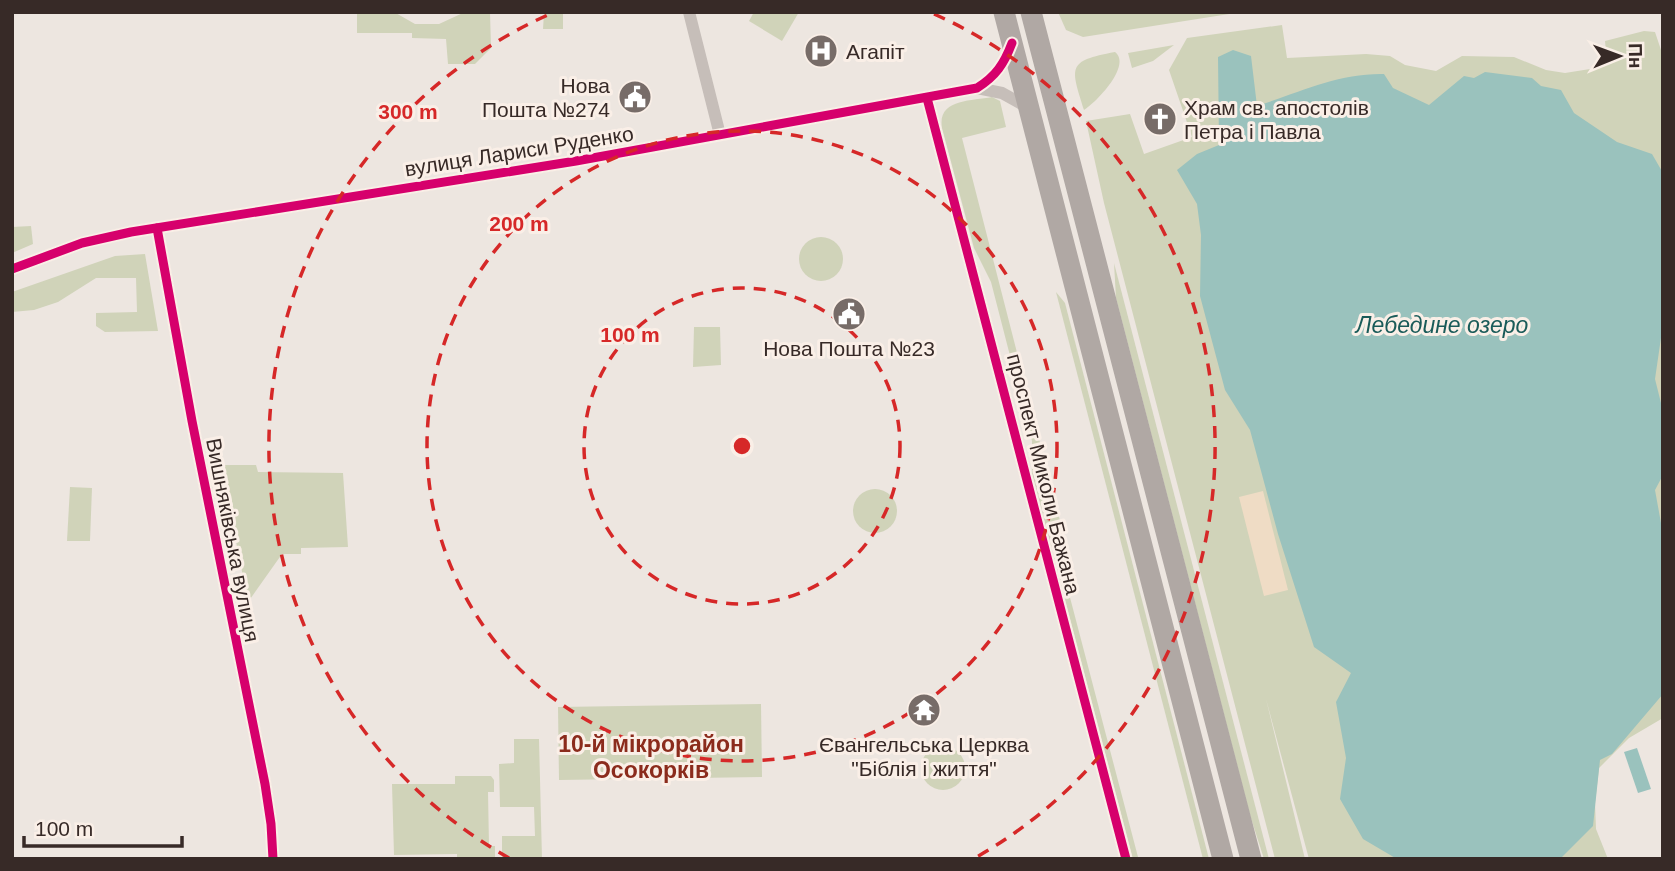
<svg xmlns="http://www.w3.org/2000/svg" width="1675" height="871" font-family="Arial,sans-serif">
<rect width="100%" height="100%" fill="#ede6e0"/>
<!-- green -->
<g fill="#d0d3b9">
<polygon points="357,12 394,12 415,24 439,24 465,12 490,12 491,48 475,64 448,64 446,39 412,38 412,33 357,33"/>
<polygon points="544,12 563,12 563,29 543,29"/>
<polygon points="754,12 799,12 782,41 749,21"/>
<polygon points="1058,12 1242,12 1083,37 1066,30"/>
<polygon points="1282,25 1287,58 1366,54 1390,56 1405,65 1436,71 1462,56 1514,57 1546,70 1565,73 1590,69 1607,62 1605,41 1644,31 1655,32 1663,56 1663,718 1629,738 1599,768 1595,803 1596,829 1608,859 1309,859 1266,699 1305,859 1275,859 1104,203 1086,121 1130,114 1144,154 1192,137 1169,70 1187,38"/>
<polygon points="1174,45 1153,61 1132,68 1128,53"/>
<path d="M 1115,52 C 1132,65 1097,102 1084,110 C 1071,67 1066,61 1115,52 Z"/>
<path d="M 992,97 L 1000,101 L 1006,127 L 962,138 L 1076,583 L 1067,586 L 1138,857 L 1133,859 L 1032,473 L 1032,441 L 991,282 L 974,248 L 942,128 C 937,99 971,101 992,97 Z"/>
<polygon points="31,226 33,244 12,253 12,227"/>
<circle cx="821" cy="259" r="22"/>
<polygon points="145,254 158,331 105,332 96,326 96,313 137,312 136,278 96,278 58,302 34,310 12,312 12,292 115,256"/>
<polygon points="1114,263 1269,859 1264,859 1250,815 1116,298"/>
<polygon points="1056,292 1065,303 1209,859 1203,859"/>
<polygon points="694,327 720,327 721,365 693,367"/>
<polygon points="221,465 256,465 258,472 343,473 348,547 301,548 301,554 282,554 248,602"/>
<polygon points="70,487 92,488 90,541 67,541"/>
<circle cx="875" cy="511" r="22"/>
<polygon points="761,704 762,777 559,780 558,707"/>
<polygon points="514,739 539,739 542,859 502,859 502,836 535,836 534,807 500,807 499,764 514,763"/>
<circle cx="943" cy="768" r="22"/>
<polygon points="455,776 491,776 494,780 494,792 488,792 489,846 495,846 495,859 457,859 457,854 394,855 392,784 455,784"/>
</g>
<!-- sand -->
<polygon fill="#efdcc5" points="1263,491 1288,590 1264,596 1239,497"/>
<!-- water -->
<g fill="#9ac2bd">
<path d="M 1233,50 L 1251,56 L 1257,106 C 1300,92 1339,73 1384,74 L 1393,88 L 1429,105 L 1464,76 L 1474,78 L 1485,72 L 1532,78 L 1541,86 L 1561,90 L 1574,113 L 1617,142 L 1652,154 L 1663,173 L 1663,324 L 1655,379 L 1663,411 L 1663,475 L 1655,490 L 1663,534 L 1663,694 L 1612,754 L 1600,760 L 1593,826 L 1560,859 L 1397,859 L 1363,839 L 1340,799 L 1346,758 L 1336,702 L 1351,673 L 1314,647 L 1278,534 L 1250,430 L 1225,390 L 1200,296 L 1201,235 L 1197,204 L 1177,170 L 1197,154 L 1219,145 L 1218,57 Z"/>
<polygon points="1637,748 1651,789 1638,793 1624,752"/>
</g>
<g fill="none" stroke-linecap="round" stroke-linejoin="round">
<!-- minor -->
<g stroke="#c6beb9" stroke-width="12">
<polyline points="689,12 720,135"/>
<polyline points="977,88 1002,93 1029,108"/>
<polyline points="927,98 1126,859"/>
<polyline points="157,228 192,421 265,784 271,824 273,859"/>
<path d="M 12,269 L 82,243 L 131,232 L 576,161 L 977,88 C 995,77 1004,65 1011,45"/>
</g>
<!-- trunk -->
<g stroke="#b0a8a4" stroke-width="21">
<polyline points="1004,12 1223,859"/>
<polyline points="1031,12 1251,859"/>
</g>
<defs>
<g id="cycleway">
<polyline points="927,98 1126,859"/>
<polyline points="157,228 192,421 265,784 271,824 273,859"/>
<path d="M 12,269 L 82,243 L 131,232 L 576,161 L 977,88 C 996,76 1004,64 1012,43"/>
</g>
</defs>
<!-- cycleway casing -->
<use href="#cycleway" stroke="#faefe7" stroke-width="13"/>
<!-- cycleway -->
<use href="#cycleway" stroke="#d6006c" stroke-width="9"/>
</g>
<!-- distance rings -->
<g fill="none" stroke="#d62828" stroke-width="3.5" stroke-dasharray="12 9">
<circle cx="742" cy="446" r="158"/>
<circle cx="742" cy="446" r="315"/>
<path d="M509 858A473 473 0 0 1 550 14M934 14A473 473 0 0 1 975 858"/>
</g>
<!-- icons -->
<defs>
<symbol id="hospital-disc" viewBox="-11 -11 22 22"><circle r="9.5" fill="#776c68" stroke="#faefe7"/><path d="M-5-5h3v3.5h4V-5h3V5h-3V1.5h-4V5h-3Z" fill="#fff"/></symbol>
<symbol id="civic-disc" viewBox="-11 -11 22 22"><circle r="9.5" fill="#776c68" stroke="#faefe7"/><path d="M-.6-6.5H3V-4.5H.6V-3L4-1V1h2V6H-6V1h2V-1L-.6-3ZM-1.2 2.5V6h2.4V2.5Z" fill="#fff"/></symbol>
<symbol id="church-disc" viewBox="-11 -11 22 22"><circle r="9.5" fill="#776c68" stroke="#faefe7"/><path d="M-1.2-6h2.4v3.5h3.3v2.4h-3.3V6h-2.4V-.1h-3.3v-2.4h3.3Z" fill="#fff"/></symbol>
<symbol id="temple-disc" viewBox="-11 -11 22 22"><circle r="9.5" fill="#776c68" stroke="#faefe7"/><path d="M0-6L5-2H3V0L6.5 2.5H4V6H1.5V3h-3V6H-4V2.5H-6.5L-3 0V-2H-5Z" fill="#fff"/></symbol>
</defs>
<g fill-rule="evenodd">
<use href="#hospital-disc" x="802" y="32" width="38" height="38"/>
<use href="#civic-disc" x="616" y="78" width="38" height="38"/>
<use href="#church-disc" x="1141" y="100" width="38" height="38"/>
<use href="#civic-disc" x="830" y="295" width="38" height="38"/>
<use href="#temple-disc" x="905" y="691" width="38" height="38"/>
</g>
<g text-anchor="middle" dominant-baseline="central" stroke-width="6" stroke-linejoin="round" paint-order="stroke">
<!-- poi labels -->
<g font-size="21" fill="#372a27" stroke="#faefe7" text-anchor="start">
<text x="846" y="51">Агапіт</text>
<text x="610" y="85" text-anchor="end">Нова<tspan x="610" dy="24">Пошта №274</tspan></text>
<text x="1184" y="107">Храм св. апостолів<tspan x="1184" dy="24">Петра і Павла</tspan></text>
<text x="849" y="348" text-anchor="middle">Нова Пошта №23</text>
<text x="924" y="744" text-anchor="middle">Євангельська Церква<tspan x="924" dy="24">"Біблія і життя"</tspan></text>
</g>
<!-- street labels -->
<g font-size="21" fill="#372a27" stroke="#faefe7">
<text transform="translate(519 151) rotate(-9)">вулиця Лариси Руденко</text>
<text transform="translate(1044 474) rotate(76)">проспект Миколи Бажана</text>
<text transform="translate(233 540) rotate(79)">Вишняківська вулиця</text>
</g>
<!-- water labels -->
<g font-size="23" font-style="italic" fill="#1a5b59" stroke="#faefe7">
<text x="1442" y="325">Лебедине озеро</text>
</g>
<!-- neighbourhood labels -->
<g font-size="23" font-weight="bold" fill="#8b2b1c" stroke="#faefe7">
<text x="651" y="744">10-й мікрорайон<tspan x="651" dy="26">Осокорків</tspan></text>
</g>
</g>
<circle cx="742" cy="446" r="10" fill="#d62828" stroke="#faefe7" stroke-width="3.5"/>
<g font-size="21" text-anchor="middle" font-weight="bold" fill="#d62828" stroke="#faefe7" stroke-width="6" stroke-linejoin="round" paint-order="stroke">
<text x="408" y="119">300 m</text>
<text x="519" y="231">200 m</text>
<text x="630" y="342">100 m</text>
</g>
<!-- border -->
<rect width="1675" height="871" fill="none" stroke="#372a27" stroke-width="28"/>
<!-- north arrow -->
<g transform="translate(1619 56) rotate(89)" stroke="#faefe7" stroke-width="5" paint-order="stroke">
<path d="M0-5L12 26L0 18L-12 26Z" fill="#372a27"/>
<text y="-10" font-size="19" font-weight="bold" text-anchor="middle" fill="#372a27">Пн</text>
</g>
<!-- scale -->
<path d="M24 836v10h158v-10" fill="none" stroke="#372a27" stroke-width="3.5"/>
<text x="35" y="836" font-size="21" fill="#372a27" stroke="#faefe7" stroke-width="5" paint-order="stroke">100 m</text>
</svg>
